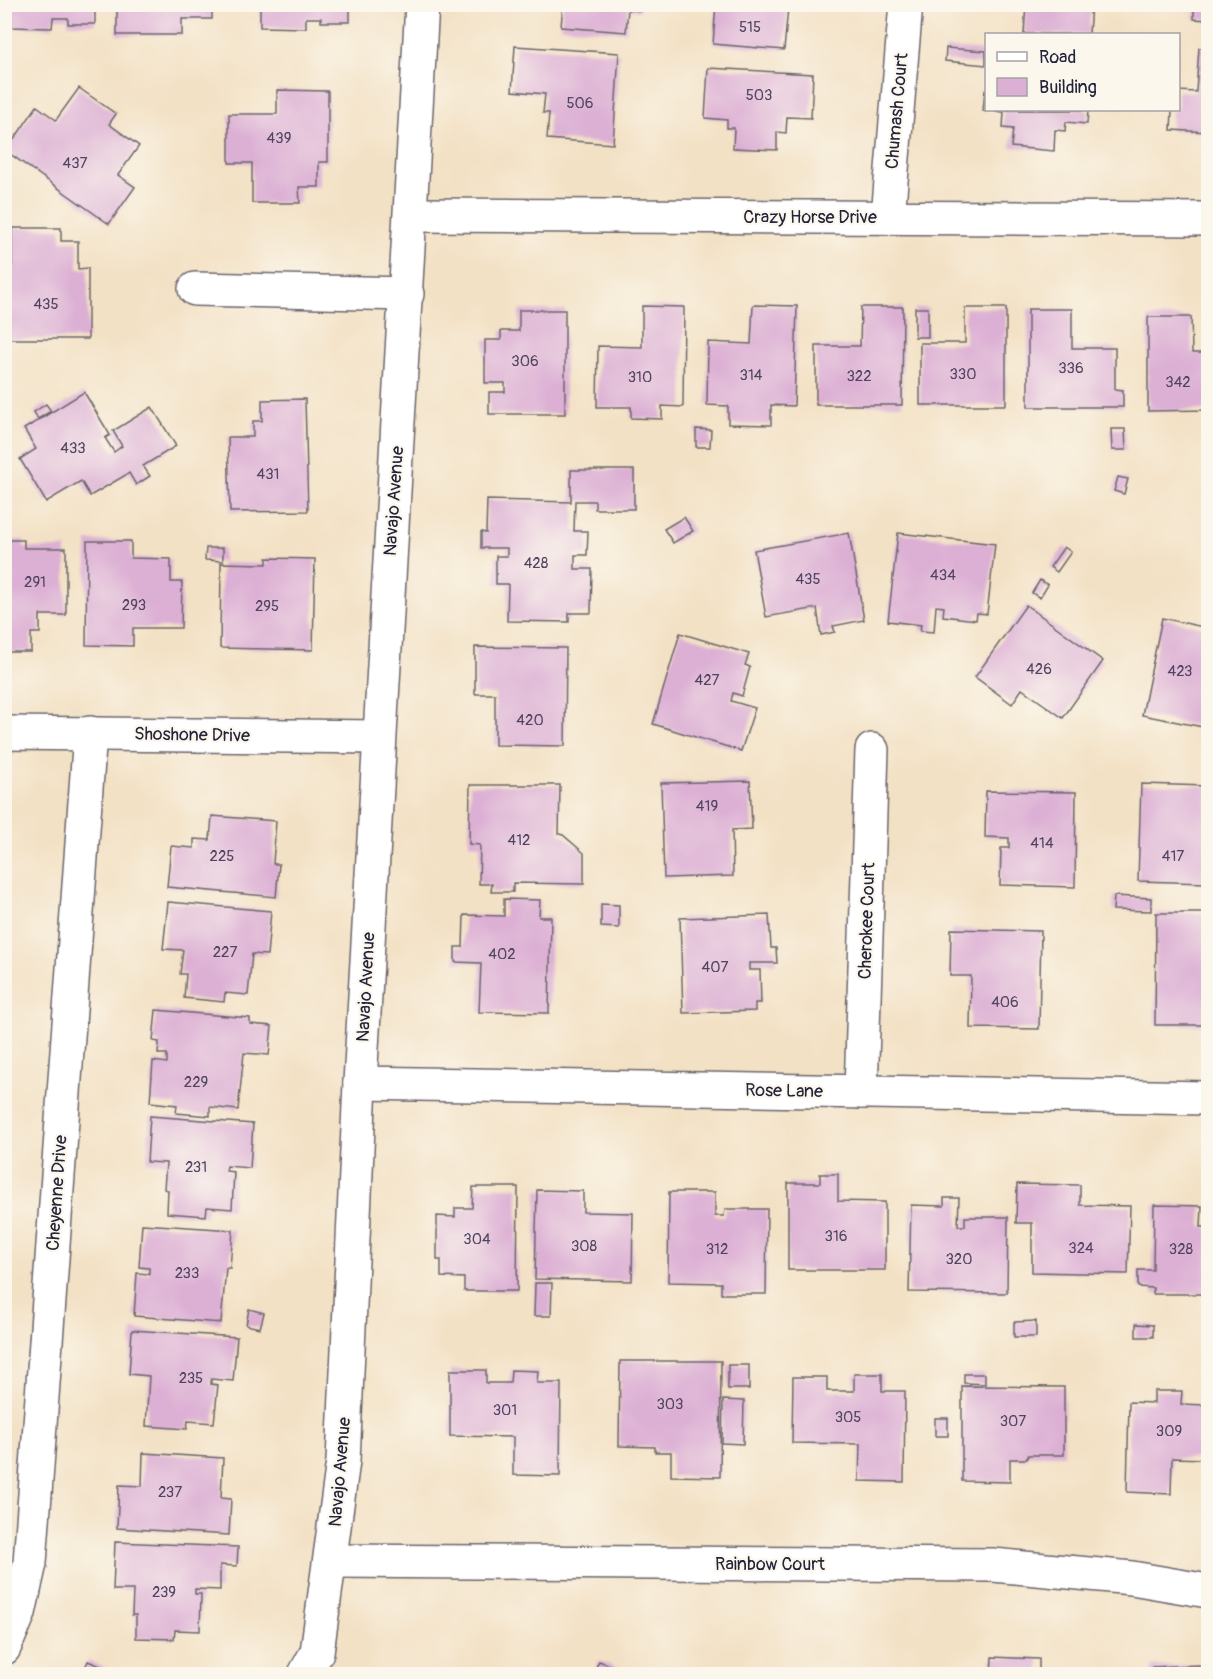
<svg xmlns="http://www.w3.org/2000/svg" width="1213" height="1679" font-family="Pangolin,sans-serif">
<rect width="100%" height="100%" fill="#fbf7ec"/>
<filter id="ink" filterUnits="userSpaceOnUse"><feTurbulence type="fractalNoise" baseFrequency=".0167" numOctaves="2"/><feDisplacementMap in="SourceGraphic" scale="12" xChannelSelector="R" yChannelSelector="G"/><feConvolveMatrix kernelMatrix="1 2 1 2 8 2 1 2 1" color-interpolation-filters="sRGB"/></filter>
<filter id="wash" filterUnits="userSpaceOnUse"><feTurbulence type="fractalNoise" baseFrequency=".008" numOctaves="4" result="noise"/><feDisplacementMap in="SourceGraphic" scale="24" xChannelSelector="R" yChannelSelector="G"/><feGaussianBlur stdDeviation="1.35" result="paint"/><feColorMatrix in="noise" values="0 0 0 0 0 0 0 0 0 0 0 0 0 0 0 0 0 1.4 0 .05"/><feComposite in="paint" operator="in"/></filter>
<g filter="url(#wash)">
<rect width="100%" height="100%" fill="#f3e1c5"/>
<g id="blocks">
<!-- building -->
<g fill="#dcafd4">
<polygon points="6,4 95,4 95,24 68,24 68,18 53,18 52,28 6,27"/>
<polygon points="117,4 212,4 212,19 182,19 182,35 117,35"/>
<polygon points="241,4 350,4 350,22 321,22 321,18 306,18 306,28 260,27 260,7 241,7"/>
<polygon points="563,4 641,4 640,11 628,9 626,32 561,27"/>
<polygon points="716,4 822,4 821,10 788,8 784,50 713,44"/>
<polygon points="1026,4 1091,4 1089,34 1024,34"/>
<polygon points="1194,4 1208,4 1208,20 1194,19"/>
<polygon points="515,46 619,53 613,144 547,139 549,113 543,113 545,94 512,91"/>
<polygon points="946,48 986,51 986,65 945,61"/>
<polygon points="1199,48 1208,48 1208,132 1171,130 1172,110 1178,110 1178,91 1196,92"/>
<polygon points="708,68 813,74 811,118 787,117 786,133 777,132 777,150 733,148 734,128 727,128 727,120 705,118"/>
<polygon points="79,88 116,114 109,124 139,146 118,175 135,187 109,224 6,151 37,106 56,120"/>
<polygon points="277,90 328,91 328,162 319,162 319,187 299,187 300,203 252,203 252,163 229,163 229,114 277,114"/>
<polygon points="985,90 986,90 986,111 983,111"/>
<polygon points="993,110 1088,110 1087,124 1066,122 1065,131 1055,130 1054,151 1011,147 1013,129 1003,128 1004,112 993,111"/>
<polygon points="12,228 61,228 61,241 78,241 78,269 88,268 88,339 4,339 4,266 12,266"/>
<polygon points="753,305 797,306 794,406 771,405 771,425 728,424 728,406 707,405 708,342 751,344"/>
<polygon points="642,306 684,307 683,407 662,406 662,419 631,418 631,407 597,407 598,346 642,347"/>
<polygon points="861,307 903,307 902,405 816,405 816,346 860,346"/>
<rect x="915" y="308" width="13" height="29"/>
<polygon points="965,308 1006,308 1006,405 920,405 920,343 965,343"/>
<polygon points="1028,309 1072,309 1072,348 1115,348 1115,389 1123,390 1123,407 1028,407"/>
<polygon points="519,310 565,310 565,414 489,414 489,392 505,392 505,383 485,383 485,340 501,340 501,331 519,331"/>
<polygon points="1148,317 1191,317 1192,353 1208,353 1208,410 1148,411"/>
<polygon points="84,392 110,435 105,438 114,452 122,446 113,431 152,407 176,446 143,466 150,476 136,485 129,473 90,496 81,481 46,502 20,459 36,449 24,429"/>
<polygon points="305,399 308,511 230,512 228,437 253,437 253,421 262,421 262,400"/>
<polygon points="46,404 51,411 38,419 34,412"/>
<polygon points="696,429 711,430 710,447 696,447"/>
<polygon points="1111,429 1125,429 1126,450 1112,450"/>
<polygon points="571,470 634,470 634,509 595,509 595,501 575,501 574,531 588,531 587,555 575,555 575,569 592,569 591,613 569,613 569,622 507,621 508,584 496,584 496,556 507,556 507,548 481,548 481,532 486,533 487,500 571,502"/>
<polygon points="1118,477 1128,479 1124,494 1114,491"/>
<polygon points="684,517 693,531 673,543 664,529"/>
<polygon points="849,533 864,620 833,626 835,632 821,635 817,608 766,617 754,550"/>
<polygon points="898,533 995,544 987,614 977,613 976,620 943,616 944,607 936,606 934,632 920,631 921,625 888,621"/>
<polygon points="4,540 24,540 24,548 66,548 66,615 40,615 40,633 31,633 31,652 4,652"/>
<polygon points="87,541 131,541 131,558 171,559 171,582 182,582 181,628 133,628 133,646 86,645"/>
<polygon points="1064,547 1071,552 1057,572 1050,567"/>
<polygon points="206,548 223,548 223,561 205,560"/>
<polygon points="267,558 315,559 313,650 220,648 221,563 267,564"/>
<polygon points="1040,580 1048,585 1040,598 1032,593"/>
<polygon points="1026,605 1103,661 1063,718 1022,689 1012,704 975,677"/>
<polygon points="1162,618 1208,628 1208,728 1142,715"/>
<polygon points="680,633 749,654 745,665 750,667 742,696 733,693 731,701 755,708 741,751 653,724"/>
<polygon points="475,647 566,648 565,746 495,745 495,694 475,694"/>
<polygon points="750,781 752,829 732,830 733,876 664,878 661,783"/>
<polygon points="1141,784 1208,786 1206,883 1138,881"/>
<polygon points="470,785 560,785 559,834 563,835 584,853 584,884 513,883 513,892 491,892 492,884 479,884 480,845 469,844"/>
<polygon points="986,791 1076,792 1075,887 1000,885 1001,848 1009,848 1009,838 985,837"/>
<polygon points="212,816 276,821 273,864 279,864 276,897 167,887 171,846 194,848 194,839 210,840"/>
<polygon points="1114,896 1151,898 1151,911 1113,910"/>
<polygon points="504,899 540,900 539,917 551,917 549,1013 479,1012 481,963 455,962 455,947 463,947 464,915 504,916"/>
<polygon points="168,902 271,911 267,955 252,954 248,995 225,993 224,1002 184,998 186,974 180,974 183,950 163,949"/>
<polygon points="601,904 619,905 619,928 601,927"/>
<polygon points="1156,913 1208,913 1208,1025 1155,1025"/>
<polygon points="769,915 771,948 776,948 777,963 749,963 749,970 760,970 761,1003 755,1003 755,1011 683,1013 680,918"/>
<polygon points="951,929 1041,931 1039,1029 970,1028 971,976 950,976"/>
<polygon points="156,1010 250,1018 250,1024 272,1026 269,1055 244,1053 238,1110 210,1107 210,1116 176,1113 177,1105 150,1102 153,1061 167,1063 167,1054 158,1054 159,1042 153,1041"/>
<polygon points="150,1116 253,1124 250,1168 227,1166 226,1171 234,1172 232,1209 207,1207 206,1216 167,1213 168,1190 164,1189 166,1163 147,1162"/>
<polygon points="820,1174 838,1174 838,1201 885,1202 885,1270 788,1270 788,1183 820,1183"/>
<polygon points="1017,1184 1080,1185 1080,1205 1130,1206 1128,1274 1032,1272 1032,1223 1016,1223"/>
<polygon points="473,1187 518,1187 517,1291 464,1291 464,1278 441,1277 441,1260 437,1260 437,1216 455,1217 455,1208 472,1208"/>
<polygon points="537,1190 583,1191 583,1212 633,1213 632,1281 535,1279"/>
<polygon points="669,1192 715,1192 715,1216 724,1216 725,1209 767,1209 766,1294 721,1294 721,1283 668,1282"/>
<polygon points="944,1198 959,1198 958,1226 965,1226 965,1217 1008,1217 1007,1293 909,1292 911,1205 944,1206"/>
<polygon points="1154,1205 1202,1206 1201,1227 1208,1227 1208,1294 1153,1294 1153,1288 1138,1287 1138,1270 1153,1270"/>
<polygon points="142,1224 233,1230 230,1268 226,1268 221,1323 134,1316 137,1273 149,1274 149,1268 139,1267"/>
<polygon points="535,1283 552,1283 551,1316 534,1316"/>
<polygon points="249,1309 264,1313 260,1328 246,1325"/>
<polygon points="1036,1321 1036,1337 1014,1337 1014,1322"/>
<polygon points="1136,1324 1153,1325 1153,1337 1136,1337"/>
<polygon points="132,1330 237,1337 233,1381 211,1379 211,1384 218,1385 214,1423 188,1421 187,1429 146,1426 149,1376 129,1374"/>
<polygon points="620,1361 721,1361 720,1477 671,1476 671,1452 655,1452 655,1447 619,1446"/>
<rect x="728" y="1365" width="21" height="24"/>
<polygon points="450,1370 486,1370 486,1383 510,1383 511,1370 538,1371 537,1383 561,1383 560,1476 513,1475 513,1437 450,1436"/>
<polygon points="854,1374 882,1374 882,1391 905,1391 904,1482 859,1481 860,1444 792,1443 793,1377 827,1377 827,1391 854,1391"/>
<polygon points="964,1374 985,1374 985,1384 964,1383"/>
<polygon points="962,1386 1064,1387 1064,1455 1028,1455 1027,1459 1010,1459 1010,1482 962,1481"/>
<polygon points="1154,1391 1182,1391 1181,1404 1206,1405 1206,1392 1208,1392 1208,1459 1172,1458 1171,1494 1127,1492 1129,1402 1154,1403"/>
<polygon points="723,1400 744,1401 743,1444 722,1443"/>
<rect x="935" y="1418" width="13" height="18"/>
<polygon points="143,1453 223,1458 221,1498 231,1499 229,1535 117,1528 119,1485 142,1486"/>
<polygon points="115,1542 238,1547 237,1566 220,1565 220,1590 195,1589 195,1594 201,1594 200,1631 175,1630 174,1639 136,1638 136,1615 132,1615 133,1590 113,1590"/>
<polygon points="992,1657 1039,1659 1039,1674 991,1674"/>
<polygon points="88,1661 120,1674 82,1674"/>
<polygon points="599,1661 633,1674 593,1674"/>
<polygon points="1199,1665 1199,1674 1152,1674 1152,1667"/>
</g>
</g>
</g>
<g filter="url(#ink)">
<use href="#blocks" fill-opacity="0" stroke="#6b656b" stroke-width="1.5"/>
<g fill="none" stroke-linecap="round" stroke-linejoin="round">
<defs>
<g id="street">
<polyline points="411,215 1208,219"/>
<polyline points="888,217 906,4"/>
<polyline points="195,289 407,294"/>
<polyline points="4,733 379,737"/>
<polyline points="360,1083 1208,1098"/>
<polyline points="861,1092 872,750"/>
<polyline points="330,1561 993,1565 1132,1578 1208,1591"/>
<polyline points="4,1648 19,1613 30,1563 90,733"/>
<polyline points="305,1674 317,1652 343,1461 360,1083 422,4"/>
</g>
</defs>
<!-- street casing -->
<use href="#street" stroke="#6b656b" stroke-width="36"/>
<!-- street -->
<use href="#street" stroke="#fff" stroke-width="33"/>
</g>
</g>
<g text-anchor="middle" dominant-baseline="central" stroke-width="4.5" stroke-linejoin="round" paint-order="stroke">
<!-- number labels -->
<g font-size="15" fill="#504561">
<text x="750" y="27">515</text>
<text x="759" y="95">503</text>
<text x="580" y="103">506</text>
<text x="279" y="138">439</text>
<text x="75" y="163">437</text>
<text x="46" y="304">435</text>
<text x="525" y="361">306</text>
<text x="1071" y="368">336</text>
<text x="963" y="374">330</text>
<text x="751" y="375">314</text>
<text x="859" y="376">322</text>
<text x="640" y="377">310</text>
<text x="1178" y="382">342</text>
<text x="73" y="448">433</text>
<text x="268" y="474">431</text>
<text x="536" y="563">428</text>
<text x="943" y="575">434</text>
<text x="808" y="579">435</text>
<text x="35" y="582">291</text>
<text x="134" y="605">293</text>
<text x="267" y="606">295</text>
<text x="1039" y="669">426</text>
<text x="1180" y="671">423</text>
<text x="707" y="680">427</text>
<text x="530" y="720">420</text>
<text x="707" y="806">419</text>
<text x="519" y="840">412</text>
<text x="1042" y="843">414</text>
<text x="222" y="856">225</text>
<text x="1173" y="856">417</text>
<text x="225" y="952">227</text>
<text x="502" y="954">402</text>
<text x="715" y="967">407</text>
<text x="1005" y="1002">406</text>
<text x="196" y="1082">229</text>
<text x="196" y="1167">231</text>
<text x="836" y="1236">316</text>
<text x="477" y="1239">304</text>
<text x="584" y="1246">308</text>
<text x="1081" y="1248">324</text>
<text x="717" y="1249">312</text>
<text x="1181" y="1249">328</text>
<text x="959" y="1259">320</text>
<text x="187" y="1273">233</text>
<text x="191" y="1378">235</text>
<text x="670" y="1404">303</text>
<text x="505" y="1410">301</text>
<text x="848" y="1417">305</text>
<text x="1013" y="1421">307</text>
<text x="1169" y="1431">309</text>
<text x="170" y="1492">237</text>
<text x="164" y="1592">239</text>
</g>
<!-- street labels -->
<g font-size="18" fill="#22223b" stroke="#fbf7ec">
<text transform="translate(897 111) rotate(-85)">Chumash Court</text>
<text x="810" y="217">Crazy Horse Drive</text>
<text transform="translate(394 501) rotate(-86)">Navajo Avenue</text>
<text transform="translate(192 735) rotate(1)">Shoshone Drive</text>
<text transform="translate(867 921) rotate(-88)">Cherokee Court</text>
<text transform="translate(366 987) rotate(-87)">Navajo Avenue</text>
<text transform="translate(784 1091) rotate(1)">Rose Lane</text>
<text transform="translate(57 1193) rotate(-86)">Cheyenne Drive</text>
<text transform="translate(340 1472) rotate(-85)">Navajo Avenue</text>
<text x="770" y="1564">Rainbow Court</text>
</g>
</g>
<!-- margin -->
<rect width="1213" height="1679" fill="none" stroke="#fbf7ec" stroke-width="24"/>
<!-- legend -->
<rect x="985" y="33" width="195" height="78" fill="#fbf7ec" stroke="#a4a2a5" stroke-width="1.5"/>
<rect x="997" y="52" width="30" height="9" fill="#ffffff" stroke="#a4a2a5" stroke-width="1.5"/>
<text x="1039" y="63" font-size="18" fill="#22223b">Road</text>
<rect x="997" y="78" width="30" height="18" fill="#dcafd4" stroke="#a4a2a5" stroke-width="1.5"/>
<text x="1039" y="93" font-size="18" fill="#22223b">Building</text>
</svg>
